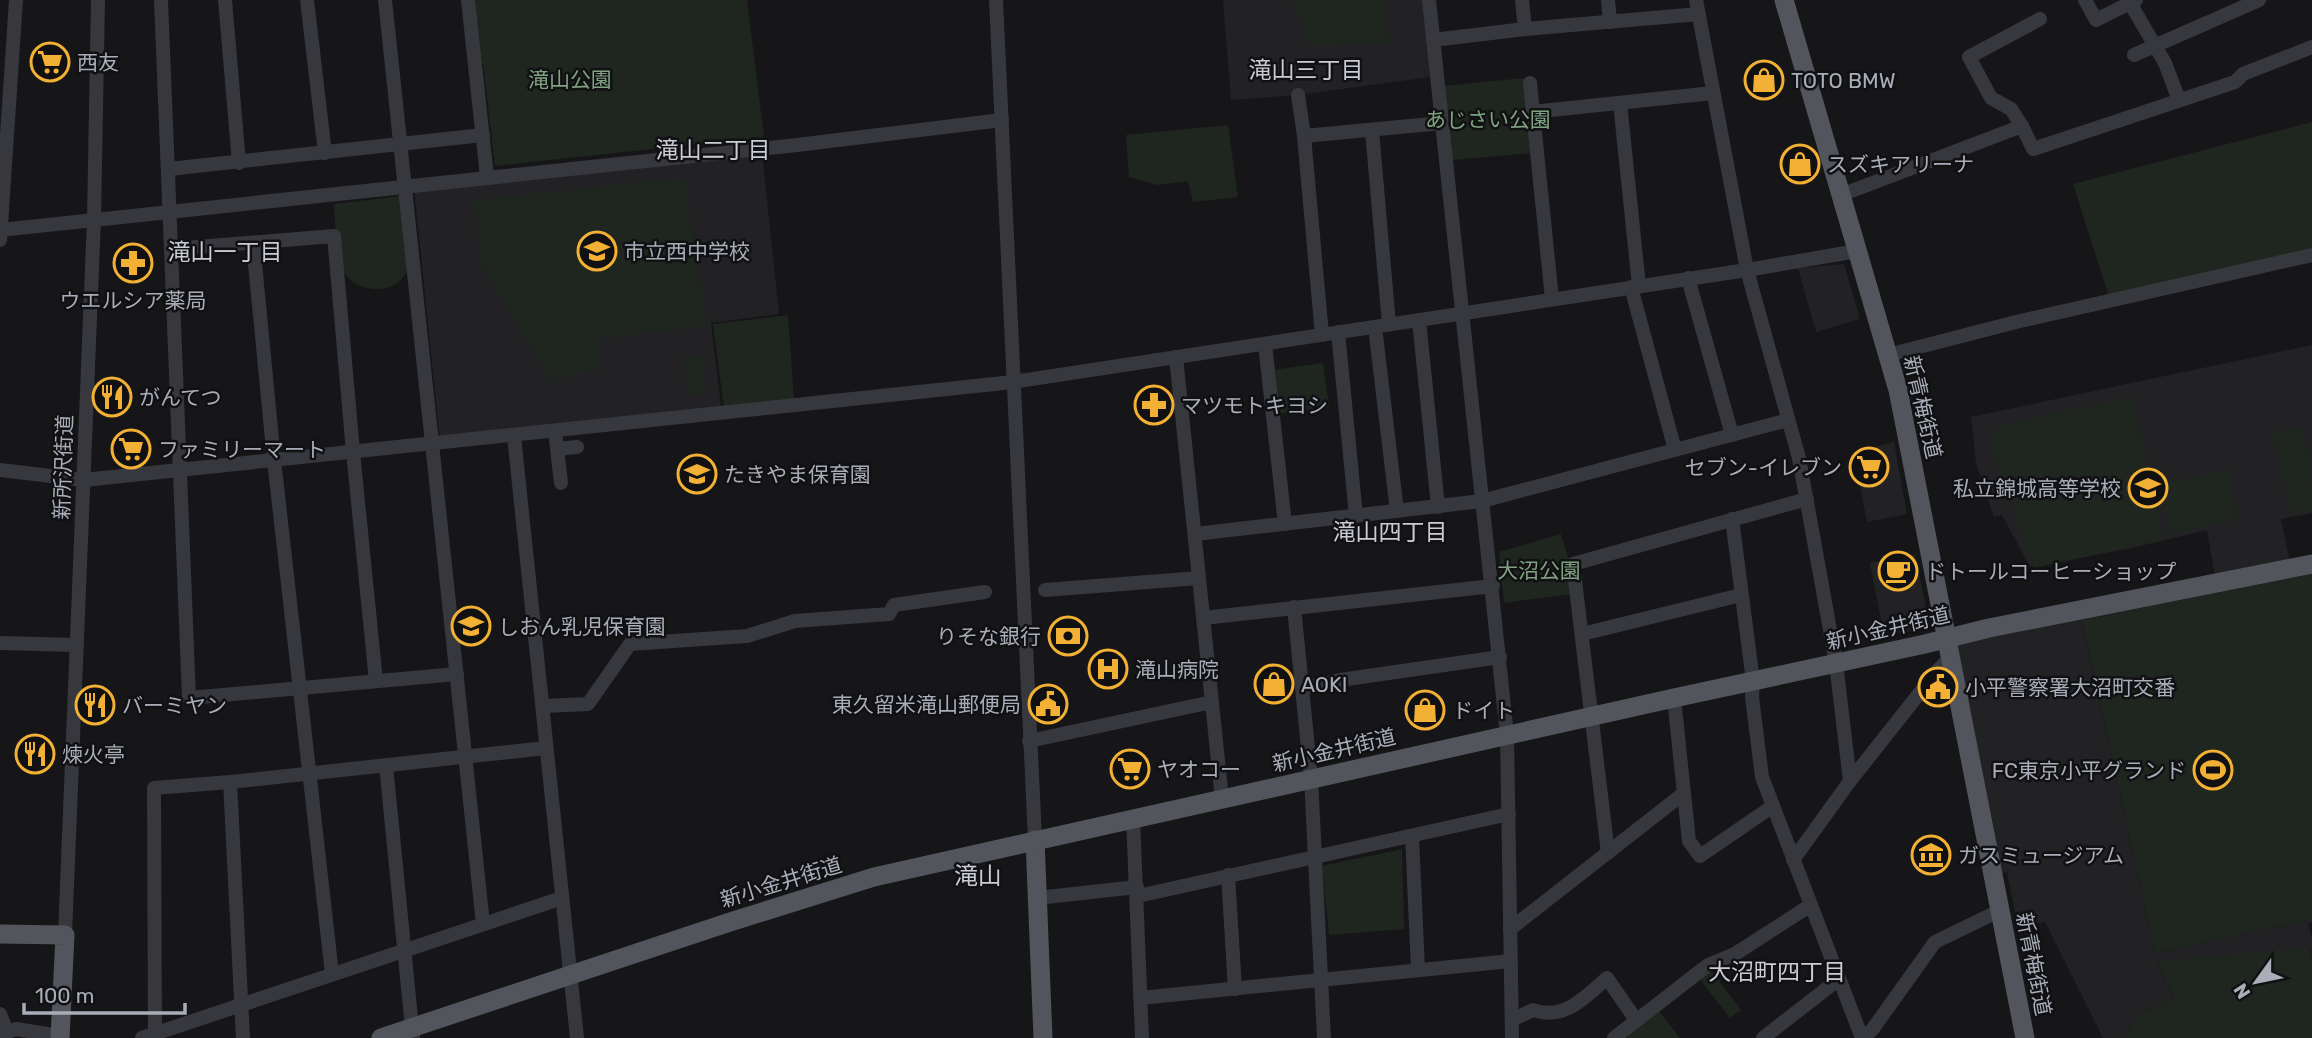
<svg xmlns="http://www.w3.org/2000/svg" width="2312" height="1038" font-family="Rubik,'Noto Sans JP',sans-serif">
<rect width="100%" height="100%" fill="#161618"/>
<!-- built -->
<g fill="#222225">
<polygon points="1223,0 1424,0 1430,77 1298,95 1231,100"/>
<polygon points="762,152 779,314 711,323 721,407 440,440 414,188"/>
<polygon points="1844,264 1860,319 1816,332 1798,268"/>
<polygon points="2312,345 2312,513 2281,519 2291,568 2312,571 2082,622 2155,953 2312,919 2312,922 2308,924 2312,938 2312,958 2310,948 2157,962 2174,999 2139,1015 2125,1038 2103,1038 2045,922 2018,927 2007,872 1993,875 1947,639 2216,583 2207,530 2132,548 2030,567 2002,515 1994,517 1976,463 1971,417"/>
<polygon points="1894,442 1907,514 1867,522 1854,452"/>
<polygon points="1915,554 1927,613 1915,630 1884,636 1870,563"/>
</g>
<!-- green -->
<g fill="#1e261f">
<polygon points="473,0 747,0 764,137 495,166 483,64 480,64"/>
<polygon points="1293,0 1385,0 1389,44 1310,46"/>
<polygon points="1524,78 1531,153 1452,160 1444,86"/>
<polygon points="2312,122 2312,252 2110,300 2073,184"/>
<polygon points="1228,125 1238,197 1193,202 1188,181 1157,185 1129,177 1126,135"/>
<polygon points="684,178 707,325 598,339 602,367 552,382 482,266 474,200"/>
<path d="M 402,196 C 404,210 412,256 409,266 C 399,298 354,295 341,268 C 336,258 335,217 334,204 Z"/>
<polygon points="788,315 794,399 724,408 713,324"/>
<polygon points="701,354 706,393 688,395 683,356"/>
<polygon points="1323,363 1329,407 1277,414 1272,370"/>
<polygon points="2133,396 2163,540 2034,568 1996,463 1991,436 1995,427"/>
<path d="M 2299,427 C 2312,445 2312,487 2312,512 L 2292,516 L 2272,432 Z"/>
<polygon points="2228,470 2238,519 2170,533 2159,483"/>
<polygon points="1561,534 1569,561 1572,594 1504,603 1499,552"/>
<polygon points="2312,571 2312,919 2155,953 2082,621"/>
<polygon points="1402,849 1404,929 1329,935 1322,866"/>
<polygon points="2309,948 2312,958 2312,1038 2125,1038 2139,1015 2174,999 2157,961"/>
<polygon points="1710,969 1741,1010 1730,1018 1699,978"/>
<polygon points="1659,1011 1680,1038 1625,1038"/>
</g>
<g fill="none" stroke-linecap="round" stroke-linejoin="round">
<!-- minor -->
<g stroke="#37383d" stroke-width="14">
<polyline points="161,0 189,698 457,674"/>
<polyline points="225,0 239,163"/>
<polyline points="307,0 325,153"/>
<polyline points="385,0 483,924"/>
<polyline points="468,0 487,177"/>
<polyline points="996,0 1035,840"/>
<polyline points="1429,0 1507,735 1512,1038"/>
<polyline points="1522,0 1525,29"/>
<polyline points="1608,0 1610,22"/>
<polyline points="1696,0 1747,270 1799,458 1836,663 1850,781"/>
<polyline points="2085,0 2096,20 2136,0"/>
<polyline points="2130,3 2165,63 2179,100"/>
<polyline points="1433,40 1525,29 1699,14"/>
<polyline points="2134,55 2259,0"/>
<polyline points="1530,83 1552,299"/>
<polyline points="1298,95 1304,136 1322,335"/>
<polyline points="1620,103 1639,286"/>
<polyline points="1532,112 1713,93"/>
<polyline points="2022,126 2011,109 1991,98 1969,57 2040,19"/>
<polyline points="1372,131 1389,324"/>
<polyline points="1304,136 1442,123"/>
<polyline points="169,169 483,135"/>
<polyline points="1841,195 2022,126 2033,149 2235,82 2243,74 2312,47"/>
<polyline points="0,230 797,145 1002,120"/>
<polyline points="0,240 16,0"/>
<polyline points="253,243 274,460 332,974"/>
<polyline points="172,249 334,236 353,452 376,681"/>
<polyline points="1688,278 1732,435"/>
<polyline points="1631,287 1675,450"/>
<polyline points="1419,320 1438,507"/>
<polyline points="1375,327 1397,511"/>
<polyline points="1338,332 1356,516"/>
<polyline points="1265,344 1285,524"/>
<polyline points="1888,355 2016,322 2312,255"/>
<polyline points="1176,357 1222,799"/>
<polyline points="555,431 561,483"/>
<polyline points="514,436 577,1038"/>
<polyline points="557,449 577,447"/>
<polyline points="0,470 84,480 1013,382 1747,270 1857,251"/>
<polyline points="1732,519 1753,681 1752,697 1762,777 1862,1038"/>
<polyline points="1195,534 1482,501 1788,420"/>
<polyline points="1045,590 1199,578"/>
<polyline points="1294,607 1311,778 1324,1038"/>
<polyline points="1203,618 1493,586"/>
<polyline points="1582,634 1741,595"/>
<polyline points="0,643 76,645"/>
<polyline points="1303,688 1340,680 1500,657"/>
<polyline points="1674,698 1689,841 1700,856 1773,806"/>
<polyline points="543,706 588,704 630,644 747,636 795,621 889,614 894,605 985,592"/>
<polyline points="1029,741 1212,702"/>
<polyline points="386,765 413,1038"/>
<polyline points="230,782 243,1038"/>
<polyline points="1133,818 1142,1038"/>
<polyline points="1412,836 1418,970"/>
<polyline points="1608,853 1573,564 1807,499"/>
<polyline points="1793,860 1850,781 1937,671 1951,657"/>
<polyline points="1228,875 1235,989"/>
<polyline points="1138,896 1509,814"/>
<polyline points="1037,898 1137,887"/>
<polyline points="1510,929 1684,793"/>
<polyline points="65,935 94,219 98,0"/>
<polyline points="1140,998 1511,961"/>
<polyline points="0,1014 7,1032"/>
<path d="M 1512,1020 L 1533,1010 C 1564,1021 1584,998 1607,978 L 1636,1020"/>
<polyline points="155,1033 154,788 230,782 546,748"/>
<polyline points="0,1035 16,1029 60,1036"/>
<polyline points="142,1038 562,898"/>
<polyline points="1614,1038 1708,965 1735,954 1811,905"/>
<polyline points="1763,1038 1839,979"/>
<polyline points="1862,1038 1872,1030 1935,942 2001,910"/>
</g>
<!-- major -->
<g stroke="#53555c" stroke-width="19">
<polyline points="1784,0 1898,390 2025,1038"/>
<polyline points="1035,840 1043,1038"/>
<polyline points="0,934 65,935 60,1038"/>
<polyline points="381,1038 727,923 874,877 1674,698 1925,644 1989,628 2312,564"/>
</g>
</g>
<!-- icons -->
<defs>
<symbol id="supermarket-ring" viewBox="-11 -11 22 22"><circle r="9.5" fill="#111113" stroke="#f2b134" stroke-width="1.5"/><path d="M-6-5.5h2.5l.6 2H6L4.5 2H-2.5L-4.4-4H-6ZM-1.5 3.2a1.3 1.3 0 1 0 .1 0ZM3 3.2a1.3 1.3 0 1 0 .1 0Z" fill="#f2b134"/></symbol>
<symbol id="shop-ring" viewBox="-11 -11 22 22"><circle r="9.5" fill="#111113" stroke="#f2b134" stroke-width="1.5"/><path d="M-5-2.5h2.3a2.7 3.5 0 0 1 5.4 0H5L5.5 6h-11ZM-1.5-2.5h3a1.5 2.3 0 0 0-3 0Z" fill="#f2b134"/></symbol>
<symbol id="school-ring" viewBox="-11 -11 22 22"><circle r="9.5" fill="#111113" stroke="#f2b134" stroke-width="1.5"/><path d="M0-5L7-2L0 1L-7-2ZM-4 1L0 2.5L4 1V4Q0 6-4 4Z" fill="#f2b134"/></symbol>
<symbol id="pharmacy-ring" viewBox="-11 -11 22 22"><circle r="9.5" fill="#111113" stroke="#f2b134" stroke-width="1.5"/><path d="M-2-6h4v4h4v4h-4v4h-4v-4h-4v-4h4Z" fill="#f2b134"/></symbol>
<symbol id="restaurant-ring" viewBox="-11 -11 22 22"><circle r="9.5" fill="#111113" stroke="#f2b134" stroke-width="1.5"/><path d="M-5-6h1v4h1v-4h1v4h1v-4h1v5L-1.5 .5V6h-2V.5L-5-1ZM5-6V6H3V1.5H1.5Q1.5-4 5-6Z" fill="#f2b134"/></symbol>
<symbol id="cafe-ring" viewBox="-11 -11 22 22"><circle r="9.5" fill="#111113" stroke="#f2b134" stroke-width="1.5"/><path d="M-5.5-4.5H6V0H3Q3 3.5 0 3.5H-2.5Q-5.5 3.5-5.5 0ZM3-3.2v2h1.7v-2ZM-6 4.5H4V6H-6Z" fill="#f2b134"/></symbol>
<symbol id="bank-ring" viewBox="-11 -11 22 22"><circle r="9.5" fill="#111113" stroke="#f2b134" stroke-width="1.5"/><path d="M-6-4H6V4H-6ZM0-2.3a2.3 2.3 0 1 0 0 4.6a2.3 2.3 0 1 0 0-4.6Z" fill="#f2b134"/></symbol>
<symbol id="hospital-ring" viewBox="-11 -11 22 22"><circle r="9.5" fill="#111113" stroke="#f2b134" stroke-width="1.5"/><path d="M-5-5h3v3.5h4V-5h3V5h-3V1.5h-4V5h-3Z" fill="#f2b134"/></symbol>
<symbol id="civic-ring" viewBox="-11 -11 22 22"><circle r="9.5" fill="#111113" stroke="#f2b134" stroke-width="1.5"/><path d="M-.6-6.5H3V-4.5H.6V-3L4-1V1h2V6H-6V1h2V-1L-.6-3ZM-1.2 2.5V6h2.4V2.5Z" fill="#f2b134"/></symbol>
<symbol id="stadium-ring" viewBox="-11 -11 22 22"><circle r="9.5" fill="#111113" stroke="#f2b134" stroke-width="1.5"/><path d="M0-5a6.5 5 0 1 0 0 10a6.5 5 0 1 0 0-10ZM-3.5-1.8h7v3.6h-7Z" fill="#f2b134"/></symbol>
<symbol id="museum-ring" viewBox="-11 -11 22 22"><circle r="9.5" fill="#111113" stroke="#f2b134" stroke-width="1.5"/><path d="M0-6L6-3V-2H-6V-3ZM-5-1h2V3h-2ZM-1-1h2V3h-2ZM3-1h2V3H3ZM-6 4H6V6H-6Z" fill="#f2b134"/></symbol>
</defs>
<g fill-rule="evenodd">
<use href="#supermarket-ring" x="28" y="40" width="44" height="44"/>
<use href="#shop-ring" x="1742" y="58" width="44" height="44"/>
<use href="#shop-ring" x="1778" y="142" width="44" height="44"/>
<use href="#school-ring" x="575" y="229" width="44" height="44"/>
<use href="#pharmacy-ring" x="111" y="241" width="44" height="44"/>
<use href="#restaurant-ring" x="90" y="375" width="44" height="44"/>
<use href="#pharmacy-ring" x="1132" y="383" width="44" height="44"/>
<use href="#supermarket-ring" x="109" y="427" width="44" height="44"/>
<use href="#supermarket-ring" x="1847" y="445" width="44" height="44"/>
<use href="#school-ring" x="675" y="452" width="44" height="44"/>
<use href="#school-ring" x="2126" y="466" width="44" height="44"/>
<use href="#cafe-ring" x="1876" y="549" width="44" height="44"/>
<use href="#school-ring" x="449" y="604" width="44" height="44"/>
<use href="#bank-ring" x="1046" y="614" width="44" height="44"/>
<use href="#hospital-ring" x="1086" y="647" width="44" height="44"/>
<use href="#shop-ring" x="1252" y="662" width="44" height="44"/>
<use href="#civic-ring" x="1916" y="665" width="44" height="44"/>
<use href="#civic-ring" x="1026" y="682" width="44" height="44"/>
<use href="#restaurant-ring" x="73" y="683" width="44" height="44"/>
<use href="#shop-ring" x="1403" y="688" width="44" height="44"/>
<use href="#restaurant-ring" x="13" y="732" width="44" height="44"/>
<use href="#supermarket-ring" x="1108" y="747" width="44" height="44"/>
<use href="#stadium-ring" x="2191" y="748" width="44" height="44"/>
<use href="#museum-ring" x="1909" y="833" width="44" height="44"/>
</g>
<g text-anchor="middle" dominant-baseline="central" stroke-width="5" stroke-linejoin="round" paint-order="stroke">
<!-- poi labels -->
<g font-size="21" fill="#a8adb8" stroke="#111113" text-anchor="start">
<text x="77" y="62">西友</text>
<text x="1791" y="80">TOTO BMW</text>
<text x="1827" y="164">スズキアリーナ</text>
<text x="624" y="251">市立西中学校</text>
<text x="133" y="300" text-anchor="middle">ウエルシア薬局</text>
<text x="139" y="397">がんてつ</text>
<text x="1181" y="405">マツモトキヨシ</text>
<text x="158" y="449">ファミリーマート</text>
<text x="1842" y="467" text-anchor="end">セブン-イレブン</text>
<text x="724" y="474">たきやま保育園</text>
<text x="2121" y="488" text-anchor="end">私立錦城高等学校</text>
<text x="1925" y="571">ドトールコーヒーショップ</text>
<text x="498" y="626">しおん乳児保育園</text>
<text x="1041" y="636" text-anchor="end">りそな銀行</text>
<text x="1135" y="669">滝山病院</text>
<text x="1301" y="684">AOKI</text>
<text x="1965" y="687">小平警察署大沼町交番</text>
<text x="1021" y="704" text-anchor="end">東久留米滝山郵便局</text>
<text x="122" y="705">バーミヤン</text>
<text x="1452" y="710">ドイト</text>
<text x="62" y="754">煉火亭</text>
<text x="1157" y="769">ヤオコー</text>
<text x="2186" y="770" text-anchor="end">FC東京小平グランド</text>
<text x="1958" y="855">ガスミュージアム</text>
</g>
<!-- park labels -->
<g font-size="21" fill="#7fa381" stroke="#111113">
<text x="570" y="79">滝山公園</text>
<text x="1488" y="119">あじさい公園</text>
<text x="1539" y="570">大沼公園</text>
</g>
<!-- street labels -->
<g font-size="21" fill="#a8adb8" stroke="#111113">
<text transform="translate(1923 407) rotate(77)">新青梅街道</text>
<text transform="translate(63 467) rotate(-88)">新所沢街道</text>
<text transform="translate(1888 628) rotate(-13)">新小金井街道</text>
<text transform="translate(1334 750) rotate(-13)">新小金井街道</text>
<text transform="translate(781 882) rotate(-17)">新小金井街道</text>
<text transform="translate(2034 964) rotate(79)">新青梅街道</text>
</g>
<!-- neighbourhood labels -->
<g font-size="23" fill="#c9ccd4" stroke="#111113">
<text x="1306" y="70">滝山三丁目</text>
<text x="713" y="150">滝山二丁目</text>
<text x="225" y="252">滝山一丁目</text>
<text x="1390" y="532">滝山四丁目</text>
<text x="1777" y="972">大沼町四丁目</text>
</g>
<!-- quarter labels -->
<g font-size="24" fill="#c9ccd4" stroke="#111113">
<text x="978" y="876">滝山</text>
</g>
</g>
<!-- north arrow -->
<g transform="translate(2256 982) rotate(237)" stroke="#111113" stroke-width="5" paint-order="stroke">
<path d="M0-5L12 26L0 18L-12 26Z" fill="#a8adb8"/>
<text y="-10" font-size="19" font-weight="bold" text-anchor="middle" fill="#a8adb8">N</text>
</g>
<!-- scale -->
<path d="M24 1003v10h161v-10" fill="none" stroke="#a8adb8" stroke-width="3.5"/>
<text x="35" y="1003" font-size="21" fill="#a8adb8" stroke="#111113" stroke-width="5" paint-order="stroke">100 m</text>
</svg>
